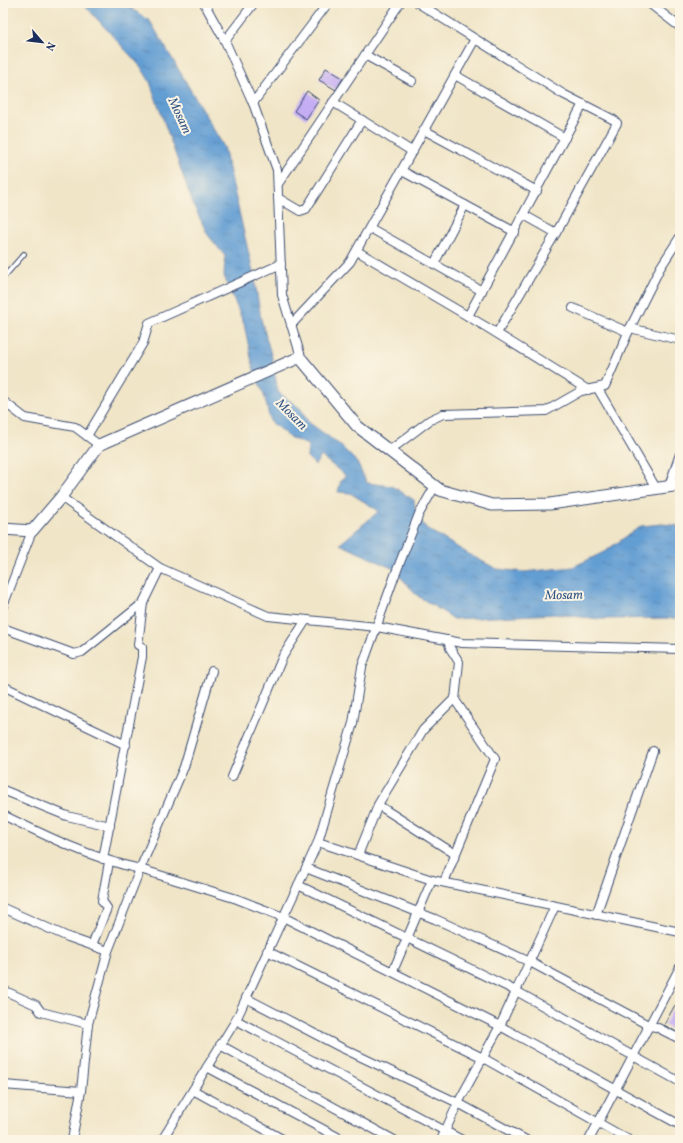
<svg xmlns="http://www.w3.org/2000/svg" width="683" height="1143" font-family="Vollkorn,serif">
<defs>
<pattern id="water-ripples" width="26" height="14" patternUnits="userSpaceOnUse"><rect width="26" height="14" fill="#639ed3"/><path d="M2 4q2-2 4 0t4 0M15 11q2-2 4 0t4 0" fill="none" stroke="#5181ae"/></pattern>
</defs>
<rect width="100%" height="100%" fill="#fcf5e5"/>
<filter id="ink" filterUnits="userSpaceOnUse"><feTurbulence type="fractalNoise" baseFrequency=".025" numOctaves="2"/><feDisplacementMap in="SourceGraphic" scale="8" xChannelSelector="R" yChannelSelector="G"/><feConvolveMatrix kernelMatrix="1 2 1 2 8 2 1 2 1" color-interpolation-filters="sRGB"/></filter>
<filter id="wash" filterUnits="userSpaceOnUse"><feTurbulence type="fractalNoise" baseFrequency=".012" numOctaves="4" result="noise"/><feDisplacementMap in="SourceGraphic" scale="16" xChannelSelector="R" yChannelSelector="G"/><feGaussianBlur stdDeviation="0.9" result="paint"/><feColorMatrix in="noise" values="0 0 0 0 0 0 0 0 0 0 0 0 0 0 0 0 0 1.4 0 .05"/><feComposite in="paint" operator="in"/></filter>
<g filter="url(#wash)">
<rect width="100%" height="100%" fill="#f0e5c7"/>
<!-- water -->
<polygon fill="url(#water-ripples)" stroke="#3f6698" points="80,3 123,3 150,21 224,147 254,276 261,319 272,358 278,392 301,409 308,422 340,445 356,461 367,483 392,486 414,500 416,514 427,529 472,556 497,569 524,572 573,567 604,552 641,526 662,524 680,526 680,618 600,619 555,614 454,619 418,596 392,568 340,544 379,511 350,493 338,492 341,480 346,476 321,456 315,465 307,457 308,445 289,437 270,421 265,398 253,367 244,324 224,276 225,256 208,235 193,204 150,82 141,67 89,10"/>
<g id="blocks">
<!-- building -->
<g fill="#c4adf3">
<polygon points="326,68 343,78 336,90 319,80"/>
<polygon points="307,91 319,100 306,119 294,111"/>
<polygon points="675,1005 680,1008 680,1034 664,1025"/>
</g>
</g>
</g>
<g filter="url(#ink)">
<use href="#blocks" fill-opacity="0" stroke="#3b4a6e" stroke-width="1"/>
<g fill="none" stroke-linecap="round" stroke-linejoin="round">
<defs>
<polyline id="lane" points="3,278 24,254"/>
<g id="street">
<polyline points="204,3 225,41 253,103 277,170 282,295 302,360"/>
<polyline points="418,3 563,94 614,120 617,123 560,226 497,333"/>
<polyline points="649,3 680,27"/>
<polyline points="225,41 254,3"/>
<polyline points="365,55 412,81"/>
<polyline points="455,75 565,138"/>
<polyline points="333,102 413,152"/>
<polyline points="253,103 328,3"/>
<polyline points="424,130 537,191"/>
<polyline points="402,171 515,232"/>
<polyline points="278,184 400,3"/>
<polyline points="278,198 300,211 306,209 362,120"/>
<polyline points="524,215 556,233"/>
<polyline points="370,228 482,291"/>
<polyline points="680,237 660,268 630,328 680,340"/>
<polyline points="357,251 488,328 588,390"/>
<polyline points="434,264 465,205"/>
<polyline points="573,308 628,332"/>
<polyline points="468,316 583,104"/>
<polyline points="291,325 350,262 475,39"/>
<polyline points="598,389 656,488"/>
<polyline points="3,401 25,418 75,427 99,445"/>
<polyline points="87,436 143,343 149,323 281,264"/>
<polyline points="389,451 430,420 443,414 546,411 581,391 605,386 630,328"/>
<polyline points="669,486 680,454"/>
<polyline points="61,497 160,568 268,616 377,627 462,643 680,649"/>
<polyline points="3,606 32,531"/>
<polyline points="3,628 74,654 82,652 143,603"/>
<polyline points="3,686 126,745"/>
<polyline points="232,777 283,656 306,620"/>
<polyline points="3,790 67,816 110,826"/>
<polyline points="378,805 455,854"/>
<path d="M 3,815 C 48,837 91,858 140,869 L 184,767 L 212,671"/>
<polyline points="318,842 432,880 680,932"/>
<polyline points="358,855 379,803 423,730 455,698"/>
<polyline points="103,859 142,657 142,647 138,645 143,603 160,568"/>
<polyline points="306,868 435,919 530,962 650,1026 656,1027 680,1039"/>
<polyline points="444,882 495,759 455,700 459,662 450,648 448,640"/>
<polyline points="298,885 516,991 680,1082"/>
<polyline points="3,908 68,937 108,951"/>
<polyline points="596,915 653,751"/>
<polyline points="92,945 107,908 102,901 109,862"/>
<polyline points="267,951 483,1058 629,1140"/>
<polyline points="393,971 432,880"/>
<polyline points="3,990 36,1005 41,1012 88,1024"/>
<polyline points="246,998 340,1047 458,1103 526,1140"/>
<polyline points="236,1020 462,1140"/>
<polyline points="220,1045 394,1140"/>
<polyline points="207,1067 343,1140"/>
<polyline points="3,1085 81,1091"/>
<polyline points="193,1090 284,1140"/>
<polyline points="72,1140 81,1091 88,1024 108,951 140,869 237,899 283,917 500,1026 680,1125"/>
<polyline points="162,1140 236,1020 318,842 353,723 362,667 395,575 419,514 435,486"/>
<polyline points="441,1140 458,1103 500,1026 555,906"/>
<polyline points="589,1140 680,967"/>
</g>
<polyline id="secondary" points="3,529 32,531 61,497 99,445 298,358 302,360 357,426 440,490 492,505 550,504 680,485"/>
</defs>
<!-- lane casing -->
<use href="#lane" stroke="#3b4a6e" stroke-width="6"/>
<!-- street casing -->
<use href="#street" stroke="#3b4a6e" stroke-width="10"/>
<!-- secondary casing -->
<use href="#secondary" stroke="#3b4a6e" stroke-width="13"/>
<!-- lane -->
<use href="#lane" stroke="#fff" stroke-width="4"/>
<!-- street -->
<use href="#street" stroke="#fff" stroke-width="8"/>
<!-- secondary -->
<use href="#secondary" stroke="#fff" stroke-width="11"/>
</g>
</g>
<g text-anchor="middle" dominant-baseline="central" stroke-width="4" stroke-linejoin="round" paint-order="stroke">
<!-- water labels -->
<g font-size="13" font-style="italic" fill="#345687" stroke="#fcf5e5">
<text transform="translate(179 116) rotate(65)">Mosam</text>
<text transform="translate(291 415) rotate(45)">Mosam</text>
<text transform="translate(564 596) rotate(-1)">Mosam</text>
</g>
</g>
<!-- margin -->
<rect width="683" height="1143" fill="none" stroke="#fcf5e5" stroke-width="16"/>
<!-- north arrow -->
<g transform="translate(42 42) rotate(118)" stroke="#fcf5e5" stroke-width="3" paint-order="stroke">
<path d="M0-3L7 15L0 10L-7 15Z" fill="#1b2f5e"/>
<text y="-6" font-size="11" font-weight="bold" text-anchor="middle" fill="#1b2f5e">N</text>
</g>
</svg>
